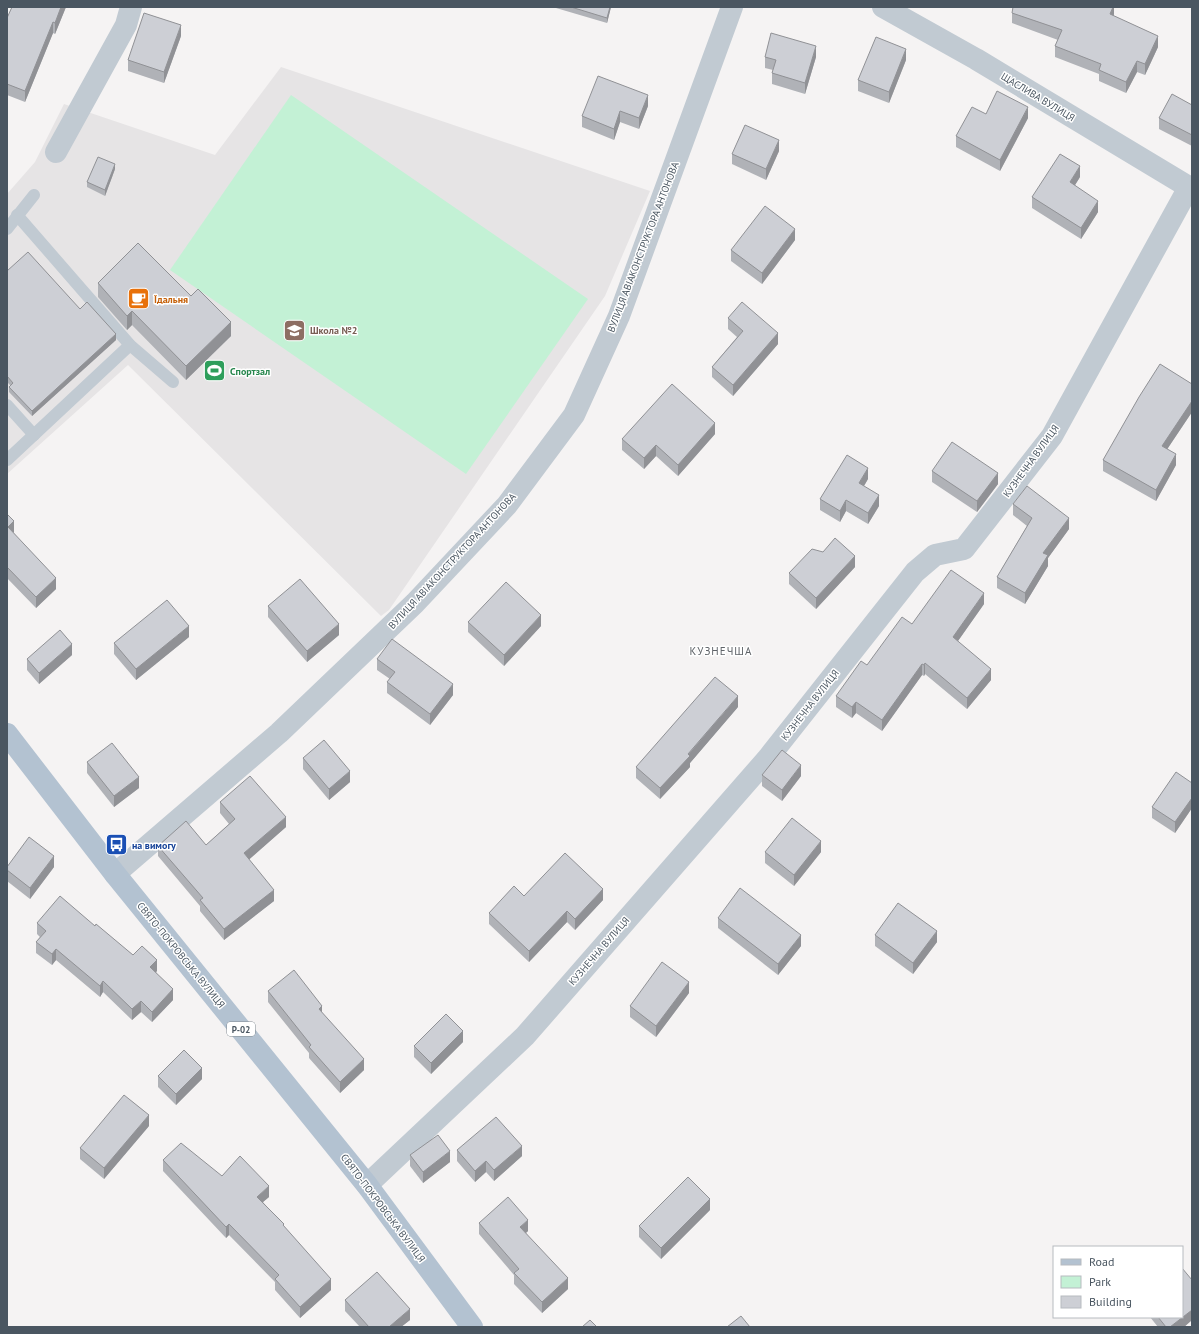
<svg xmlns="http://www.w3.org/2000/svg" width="1199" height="1334" font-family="'PT Sans',sans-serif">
<rect width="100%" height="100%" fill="#f5f3f3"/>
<!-- education -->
<polygon fill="#e6e4e5" points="281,67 650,191 605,296 389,610 381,616 128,365 7,474 7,194 35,162 64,104 215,155"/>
<!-- green -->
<polygon fill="#c3f1d5" points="291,95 588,299 466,474 170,270"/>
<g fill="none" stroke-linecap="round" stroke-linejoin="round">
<!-- service -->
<g stroke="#c1cad2" stroke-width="12">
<polyline points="17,215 130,345 173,382"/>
<polyline points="7,229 34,195"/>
<polyline points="7,405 34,435"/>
<polyline points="7,460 130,345"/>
</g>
<!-- minor -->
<g stroke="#c1cad2" stroke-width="22">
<polyline points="883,7 976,59 1192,189"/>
<polyline points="56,152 126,25 131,7"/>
<polyline points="115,874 279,733 415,603 507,505 574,415 619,316 732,7"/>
<polyline points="367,1185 525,1036 768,758 915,572 935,555 964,549 1052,436 1189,187"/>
</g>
<!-- primary -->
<polyline stroke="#b3c2d1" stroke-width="22" points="7,734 115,874 367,1185 472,1327"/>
</g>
<!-- wall -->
<g fill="#b0b2b7">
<polygon points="11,7 66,7 55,34 53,33 25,102 7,95 7,18 11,9"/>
<polygon points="556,7 611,7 607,23 556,8"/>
<polygon points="1114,7 1114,16 1158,47 1145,75 1137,72 1126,93 1099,81 1099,74 1055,57 1055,46 1058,40 1012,23 1012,13"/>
<polygon points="181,36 164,83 128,71 128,60"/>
<polygon points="765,57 816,57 805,94 772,84 772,73 773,70 765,68"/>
<polygon points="906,60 889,103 858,91 858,80"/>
<polygon points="1192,105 1192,146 1159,129 1159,118"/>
<polygon points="648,106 639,129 620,122 614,140 582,127 582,116"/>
<polygon points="986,114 1028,118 1000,171 956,147 956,136"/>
<polygon points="779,151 766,180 732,164 732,154"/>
<polygon points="115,169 105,196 87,187 87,182"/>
<polygon points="1080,177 1075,185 1098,212 1081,239 1032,208 1032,197"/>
<polygon points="795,240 762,284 731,261 731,250"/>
<polygon points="7,271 80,309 116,340 32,416 9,392 9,387 11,386 7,382"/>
<polygon points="98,283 231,336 186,380 132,325 127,330 98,297"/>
<polygon points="728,318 778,344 733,396 712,377 712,367 737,337 728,329"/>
<polygon points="1192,384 1192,412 1167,449 1176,465 1156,501 1103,471 1103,460"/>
<polygon points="715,434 678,476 656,456 644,469 622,450 622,439"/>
<polygon points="932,471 998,484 977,512 932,482"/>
<polygon points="868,479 864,486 879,506 868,524 846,511 840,522 820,510 820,499"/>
<polygon points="1013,504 1069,529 1048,558 1048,566 1025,604 997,588 997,577 1027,526 1013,515"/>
<polygon points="7,514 13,532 56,589 36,608 7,578"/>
<polygon points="823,552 855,567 816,609 789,584 789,573"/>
<polygon points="984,604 958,641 991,680 967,709 925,674 924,676 922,675 882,731 856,713 852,718 836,707 836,696 867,665 912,624"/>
<polygon points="268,606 339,635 307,662 268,617"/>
<polygon points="468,622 541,626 504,666 468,632"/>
<polygon points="189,637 136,680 114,654 114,643"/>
<polygon points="72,655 39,684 27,670 27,659"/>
<polygon points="377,659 453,695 430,725 387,693 387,682 390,679 377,670"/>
<polygon points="738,707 690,763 690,767 660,799 636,778 636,767"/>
<polygon points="303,758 350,782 329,800 303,769"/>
<polygon points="87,762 139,788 114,807 87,773"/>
<polygon points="762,775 801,776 782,801 762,786"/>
<polygon points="1192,783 1192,808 1175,833 1152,818 1152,807"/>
<polygon points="220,802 286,827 249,859 274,901 224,940 200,911 200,906 158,856 158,846 206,845 229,824 220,813"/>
<polygon points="765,852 821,852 794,886 765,863"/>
<polygon points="7,867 54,867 30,899 7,881"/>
<polygon points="524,896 603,900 575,930 567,922 529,962 489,924 489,913"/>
<polygon points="718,918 801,946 778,975 718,928"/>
<polygon points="37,923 95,926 133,955 157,971 156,972 173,1000 152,1022 141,1012 132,1020 103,992 100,997 56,960 52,965 36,953 36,942 40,937 37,934"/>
<polygon points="875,935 937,942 913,974 875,946"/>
<polygon points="268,991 322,1013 364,1070 340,1093 309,1058 309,1053 268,1002"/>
<polygon points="689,993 656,1037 630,1017 630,1006"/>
<polygon points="463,1042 431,1074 414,1057 414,1046"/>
<polygon points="158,1076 202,1079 176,1105 158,1087"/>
<polygon points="149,1126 104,1179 80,1159 80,1148"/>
<polygon points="457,1150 522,1156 494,1181 486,1172 475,1182 457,1161"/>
<polygon points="410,1155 450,1162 423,1183 410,1166"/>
<polygon points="163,1160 222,1176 269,1197 263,1202 284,1227 331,1290 300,1318 275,1290 275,1282 229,1235 226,1238 163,1171"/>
<polygon points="710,1210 661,1259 639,1237 639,1226"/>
<polygon points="479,1223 528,1231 526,1233 568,1289 542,1313 514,1284 514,1275 479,1234"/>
<polygon points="1192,1280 1192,1320 1184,1327 1158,1327 1150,1317 1182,1317"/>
<polygon points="345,1300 410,1320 401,1327 360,1327 345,1311"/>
</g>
<!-- shaded-wall -->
<g fill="#909195">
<polygon points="61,7 66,7 55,34 55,23"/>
<polygon points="610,7 611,7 607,23 607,18"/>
<polygon points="1113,7 1114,7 1114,14 1110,25 1110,14"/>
<polygon points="53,22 53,33 25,102 25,91"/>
<polygon points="181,25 181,36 164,83 164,72"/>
<polygon points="1158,36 1158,47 1145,75 1145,64"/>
<polygon points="816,46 816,57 805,94 805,83"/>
<polygon points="906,49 906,60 889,103 889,92"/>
<polygon points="1137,61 1137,72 1126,93 1126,82"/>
<polygon points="648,95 648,106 639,129 639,118"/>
<polygon points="1028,107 1028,118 1000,171 1000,160"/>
<polygon points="620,111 620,122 614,140 614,129"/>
<polygon points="779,140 779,151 766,180 766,169"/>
<polygon points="115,164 115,169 105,196 105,190"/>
<polygon points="1080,166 1080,177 1070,193 1070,182"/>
<polygon points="1098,201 1098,212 1081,239 1081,228"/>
<polygon points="795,229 795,240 762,284 762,273"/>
<polygon points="132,311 132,325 127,330 127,316"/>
<polygon points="231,322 231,336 186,380 186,366"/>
<polygon points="778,333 778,344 733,396 733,385"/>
<polygon points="116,334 116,340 32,416 32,411"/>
<polygon points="1192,401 1192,412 1162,457 1162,446"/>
<polygon points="715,423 715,434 678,476 678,465"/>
<polygon points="656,445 656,456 644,469 644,458"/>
<polygon points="1176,454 1176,465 1156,501 1156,490"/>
<polygon points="868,468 868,479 859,494 859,483"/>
<polygon points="998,473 998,484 977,512 977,501"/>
<polygon points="879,495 879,506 868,524 868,513"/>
<polygon points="846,500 846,511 840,522 840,511"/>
<polygon points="1069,518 1069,529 1048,558 1048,566 1025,604 1025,593 1043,553"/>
<polygon points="14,521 14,532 8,538 8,527"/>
<polygon points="855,556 855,567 816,609 816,598"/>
<polygon points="56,578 56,589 36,608 36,597"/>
<polygon points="984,593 984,604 953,648 953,637"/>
<polygon points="541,615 541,626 504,666 504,655"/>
<polygon points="339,624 339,635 307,662 307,651"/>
<polygon points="189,626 189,637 136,680 136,669"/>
<polygon points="72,644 72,655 39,684 39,673"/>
<polygon points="925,663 925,674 924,676 924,665"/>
<polygon points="922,664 922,675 882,731 882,720"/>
<polygon points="991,669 991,680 967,709 967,698"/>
<polygon points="453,684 453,695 430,725 430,714"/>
<polygon points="738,696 738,707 690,763 690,767 660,799 660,788"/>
<polygon points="856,702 856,713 852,718 852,707"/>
<polygon points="801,765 801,776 782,801 782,790"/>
<polygon points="350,771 350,782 329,800 329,789"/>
<polygon points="139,777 139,788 114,807 114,796"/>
<polygon points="1192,798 1192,808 1175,833 1175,822"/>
<polygon points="286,817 286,827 244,864 244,853"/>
<polygon points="821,841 821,852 794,886 794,875"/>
<polygon points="54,856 54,867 30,899 30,888"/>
<polygon points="603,889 603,900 575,930 575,919"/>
<polygon points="274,890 274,901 224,940 224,929"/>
<polygon points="567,911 567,922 529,962 529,951"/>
<polygon points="937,931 937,942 913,974 913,963"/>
<polygon points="801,935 801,946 778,975 778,964"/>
<polygon points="56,949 56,960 52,965 52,954"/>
<polygon points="157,960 157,971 150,978 150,967"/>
<polygon points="103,981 103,992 100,997 100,986"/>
<polygon points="689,982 689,993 656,1037 656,1026"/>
<polygon points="173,989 173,1000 152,1022 152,1012"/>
<polygon points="141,1001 141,1012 132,1020 132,1009"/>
<polygon points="322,1006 322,1017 319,1009"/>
<polygon points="463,1031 463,1042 431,1074 431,1063"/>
<polygon points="364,1059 364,1070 340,1093 340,1082"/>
<polygon points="202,1068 202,1079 176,1105 176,1094"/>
<polygon points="149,1115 149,1126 104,1179 104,1168"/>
<polygon points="522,1146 522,1156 494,1181 494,1170"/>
<polygon points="450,1151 450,1162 423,1183 423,1172"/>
<polygon points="486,1161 486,1172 475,1182 475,1171"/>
<polygon points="269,1186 269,1197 257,1207 257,1197"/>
<polygon points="710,1199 710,1210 661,1259 661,1248"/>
<polygon points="528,1220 528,1231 520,1238 520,1227"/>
<polygon points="229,1224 229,1235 226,1238 226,1227"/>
<polygon points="568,1278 568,1289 542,1313 542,1302"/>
<polygon points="331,1279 331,1290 300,1318 300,1307"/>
<polygon points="410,1309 410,1320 401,1327 389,1327"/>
<polygon points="1192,1310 1192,1320 1184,1327 1170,1327"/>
</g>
<!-- building -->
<g fill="#cdcfd5" stroke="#909195">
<polygon points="12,7 61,7 55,23 53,22 25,91 7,84 7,18"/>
<polygon points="571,7 610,7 607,18"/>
<polygon points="1013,7 1113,7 1110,14 1158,36 1145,64 1137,61 1126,82 1099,70 1101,64 1055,46 1062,30 1012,13"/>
<polygon points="144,13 181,25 164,72 128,60"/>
<polygon points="771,33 816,46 805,83 772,73 776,60 765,57"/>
<polygon points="876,37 906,49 889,92 858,80"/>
<polygon points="598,76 648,95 639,118 620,111 614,129 582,116"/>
<polygon points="997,91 1028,107 1000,160 956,136 972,107 986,114"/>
<polygon points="1172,94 1192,105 1192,135 1159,118"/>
<polygon points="745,125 779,140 766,169 732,154"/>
<polygon points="1060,154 1080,166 1070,182 1098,201 1081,228 1032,197"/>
<polygon points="98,157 115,164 105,190 87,182"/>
<polygon points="765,206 795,229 762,273 731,250"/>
<polygon points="138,243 191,296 198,289 231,322 186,366 132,311 127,316 98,283"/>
<polygon points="28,252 80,309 87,302 116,334 32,411 9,387 13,383 7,376 7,271"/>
<polygon points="742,302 778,333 733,385 712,367 743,331 728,318"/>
<polygon points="1160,364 1192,384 1192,401 1162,446 1176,454 1156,490 1103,460 1139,397"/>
<polygon points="672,384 715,423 678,465 656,445 644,458 622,439"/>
<polygon points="952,442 998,473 977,501 932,471"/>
<polygon points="847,455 868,468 859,483 879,495 868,513 846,500 840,511 820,499"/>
<polygon points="1027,486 1069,518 1043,553 1048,555 1025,593 997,577 1032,518 1013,504"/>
<polygon points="7,514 14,521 8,527 56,578 36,597 7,567"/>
<polygon points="835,538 855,556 816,598 789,573 812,549 823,552"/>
<polygon points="951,570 984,593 953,637 991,669 967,698 925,663 924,665 922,664 882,720 856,702 852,707 836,696 861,661 867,665 902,617 912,624"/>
<polygon points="300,579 339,624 307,651 268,606"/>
<polygon points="506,582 541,615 504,655 468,622"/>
<polygon points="167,600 189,626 136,669 114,643"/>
<polygon points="60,630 72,644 39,673 27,659"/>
<polygon points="392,639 453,684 430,714 387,682 395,672 377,659"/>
<polygon points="715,677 738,696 688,754 690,756 660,788 636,767"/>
<polygon points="324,740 350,771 329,789 303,758"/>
<polygon points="112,743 139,777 114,796 87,762"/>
<polygon points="782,750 801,765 782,790 762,775"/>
<polygon points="1176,772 1192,783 1192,798 1175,822 1152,807"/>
<polygon points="250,776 286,817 244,853 274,890 224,929 200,900 203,898 158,846 186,821 206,845 235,819 220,802"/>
<polygon points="792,818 821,841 794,875 765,852"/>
<polygon points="29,837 54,856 30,888 7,870 7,867"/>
<polygon points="565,853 603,889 575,919 567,911 529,951 489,913 514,886 524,896"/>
<polygon points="740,888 801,935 778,964 718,918"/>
<polygon points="60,896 95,926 96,924 133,955 142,946 157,960 150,967 173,989 152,1012 141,1001 132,1009 103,981 100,986 56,949 52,954 36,942 46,931 37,923"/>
<polygon points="898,903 937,931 913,963 875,935"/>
<polygon points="662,962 689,982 656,1026 630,1006"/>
<polygon points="294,970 322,1006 319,1009 364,1059 340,1082 309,1047 311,1045 268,991"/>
<polygon points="446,1014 463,1031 431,1063 414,1046"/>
<polygon points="184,1050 202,1068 176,1094 158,1076"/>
<polygon points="124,1095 149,1115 104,1168 80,1148"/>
<polygon points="496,1117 522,1146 494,1170 486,1161 475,1171 457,1150"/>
<polygon points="438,1135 450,1151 423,1172 410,1155"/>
<polygon points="181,1143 222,1176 240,1156 269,1186 257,1197 284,1224 283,1225 331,1279 300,1307 275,1279 279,1275 229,1224 226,1227 163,1160"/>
<polygon points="688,1177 710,1199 661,1248 639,1226"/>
<polygon points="508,1197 528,1220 520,1227 568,1278 542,1302 514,1273 519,1269 479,1223"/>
<polygon points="1182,1268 1192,1280 1192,1310 1170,1327 1166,1327 1158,1317 1182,1317"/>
<polygon points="377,1272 410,1309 389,1327 369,1327 345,1300"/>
<polygon points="741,1316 750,1327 727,1327"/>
<polygon points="590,1320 597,1327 582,1327"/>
</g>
<!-- icons -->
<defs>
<symbol id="cafe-square" viewBox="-11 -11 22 22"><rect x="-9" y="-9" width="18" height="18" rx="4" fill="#e8710a" stroke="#fff"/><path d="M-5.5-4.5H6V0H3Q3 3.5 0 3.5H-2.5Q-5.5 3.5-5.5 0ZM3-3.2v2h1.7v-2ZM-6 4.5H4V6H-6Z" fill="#fff"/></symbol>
<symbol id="school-square" viewBox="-11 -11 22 22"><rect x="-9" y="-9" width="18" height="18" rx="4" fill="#8d6e63" stroke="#fff"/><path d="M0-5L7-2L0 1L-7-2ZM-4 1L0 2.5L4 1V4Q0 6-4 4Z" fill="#fff"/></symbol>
<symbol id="stadium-square" viewBox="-11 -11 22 22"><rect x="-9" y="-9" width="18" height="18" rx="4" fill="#2e9e5b" stroke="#fff"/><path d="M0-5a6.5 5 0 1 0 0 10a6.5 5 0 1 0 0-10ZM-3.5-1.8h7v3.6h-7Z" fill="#fff"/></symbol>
<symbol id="bus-square" viewBox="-11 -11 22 22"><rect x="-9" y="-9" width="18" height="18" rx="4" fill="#1a4fb4" stroke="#fff"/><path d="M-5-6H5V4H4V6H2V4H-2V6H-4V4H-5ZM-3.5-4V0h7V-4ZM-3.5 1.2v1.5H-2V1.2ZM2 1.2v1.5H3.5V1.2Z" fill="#fff"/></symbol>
</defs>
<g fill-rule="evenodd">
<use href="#cafe-square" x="126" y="286" width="25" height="25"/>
<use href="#school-square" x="282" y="318" width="25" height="25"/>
<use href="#stadium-square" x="202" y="358" width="25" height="25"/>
<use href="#bus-square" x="104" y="832" width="25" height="25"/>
</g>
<g text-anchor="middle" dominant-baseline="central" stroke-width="3" stroke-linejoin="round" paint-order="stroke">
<!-- shield labels -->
<rect fill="#fff" stroke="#808990" stroke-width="1" x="227" y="1022" width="28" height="14" rx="3"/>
<g font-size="9" font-weight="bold" fill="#4a5661">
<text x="241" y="1029">Р-02</text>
</g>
<!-- street labels -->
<g font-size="10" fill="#4a5661" stroke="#fff">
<text transform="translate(1038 97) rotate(31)">ЩАСЛИВА ВУЛИЦЯ</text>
<text transform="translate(643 247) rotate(-69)">ВУЛИЦЯ АВІАКОНСТРУКТОРА АНТОНОВА</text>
<text transform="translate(1031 461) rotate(-54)">КУЗНЕЧНА ВУЛИЦЯ</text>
<text transform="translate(452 561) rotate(-47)">ВУЛИЦЯ АВІАКОНСТРУКТОРА АНТОНОВА</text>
<text transform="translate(810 705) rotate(-52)">КУЗНЕЧНА ВУЛИЦЯ</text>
<text transform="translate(599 951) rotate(-49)">КУЗНЕЧНА ВУЛИЦЯ</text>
<text transform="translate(181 955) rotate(51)">СВЯТО-ПОКРОВСЬКА ВУЛИЦЯ</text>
<text transform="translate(383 1208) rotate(53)">СВЯТО-ПОКРОВСЬКА ВУЛИЦЯ</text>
</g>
<!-- food labels -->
<g font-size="10" font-weight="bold" fill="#c56008" stroke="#fff" text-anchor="start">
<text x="154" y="299">Їдальня</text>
</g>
<!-- education labels -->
<g font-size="10" font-weight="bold" fill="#785e54" stroke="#fff" text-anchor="start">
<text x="310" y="330">Школа №2</text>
</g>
<!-- leisure labels -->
<g font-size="10" font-weight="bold" fill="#27864d" stroke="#fff" text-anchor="start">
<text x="230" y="371">Спортзал</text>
</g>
<!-- transit labels -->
<g font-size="10" font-weight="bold" fill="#164399" stroke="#fff" text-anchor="start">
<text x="132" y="845">на вимогу</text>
</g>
<!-- neighbourhood labels -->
<g font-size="11" letter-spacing="1" fill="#5f6368" stroke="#fff">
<text x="721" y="651">КУЗНЕЧША</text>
</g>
</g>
<!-- border -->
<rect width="1199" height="1334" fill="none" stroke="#4a5661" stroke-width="16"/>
<!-- legend -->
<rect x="1053" y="1246" width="130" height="72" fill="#ffffff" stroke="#b7bbc0"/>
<rect x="1061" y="1259" width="20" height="6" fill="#b3c2d1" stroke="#b7bbc0"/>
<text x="1089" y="1266" font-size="12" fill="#4a5661">Road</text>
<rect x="1061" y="1276" width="20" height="12" fill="#c3f1d5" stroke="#b7bbc0"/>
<text x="1089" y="1286" font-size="12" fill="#4a5661">Park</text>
<rect x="1061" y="1296" width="20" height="12" fill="#cdcfd5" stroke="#b7bbc0"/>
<text x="1089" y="1306" font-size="12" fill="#4a5661">Building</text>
</svg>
